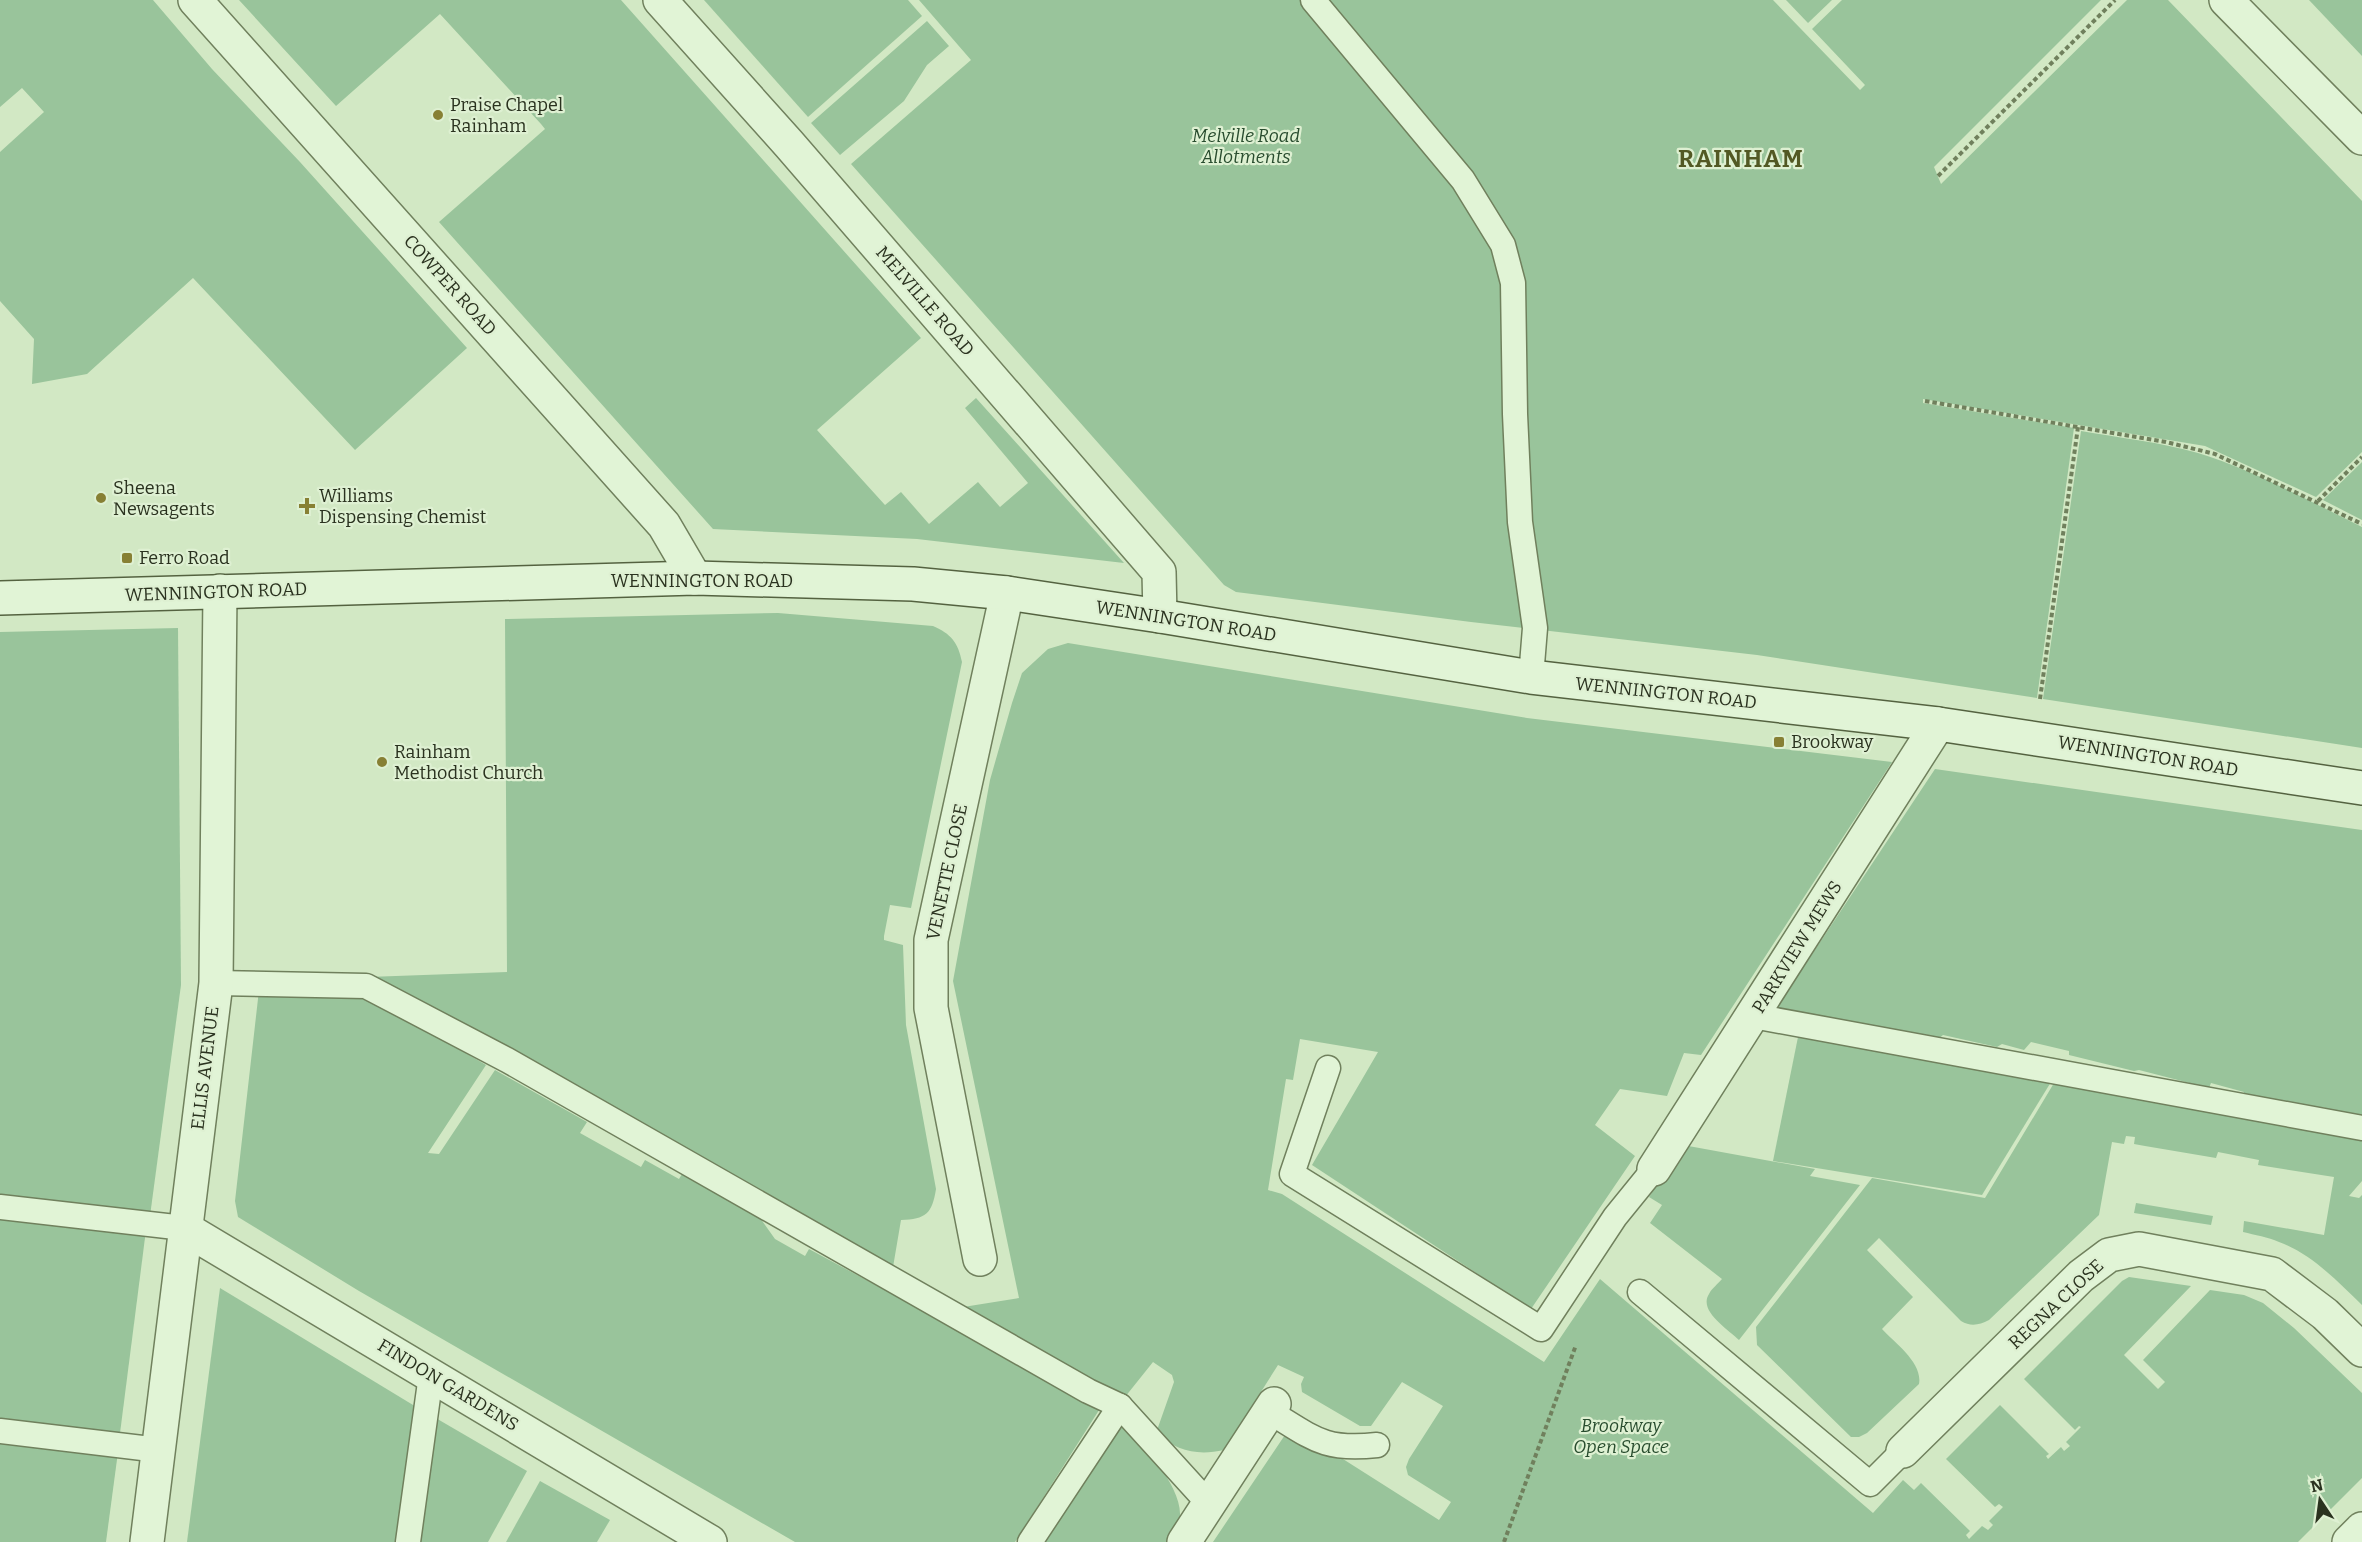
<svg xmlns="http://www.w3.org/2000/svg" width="2362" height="1542" font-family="Bitter,serif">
<rect width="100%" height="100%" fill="#d2e8c4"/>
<!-- green -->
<g fill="#99c49b">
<polygon points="0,0 153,0 212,69 300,162 467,348 355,450 193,278 87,374 32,384 34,339 0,301 0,152 44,112 22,88 0,107"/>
<polygon points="239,0 621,0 921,338 817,430 885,505 901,492 929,524 978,482 1000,507 1028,483 965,408 976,398 1124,563 917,539 713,529 439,222 545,129 541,124 440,14 336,106"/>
<polygon points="704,0 908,0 922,16 808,117"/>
<polygon points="919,0 1773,0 1860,90 1865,85 1812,29 1842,0 2101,0 1934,167 1941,184 2127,0 2168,0 2362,201 2362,452 2316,497 2205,446 1923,399 1923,403 2074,428 2037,698 1757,655 1471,622 1236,592 1224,585 851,164 971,60"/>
<polygon points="1786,0 1832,0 1808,23"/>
<polygon points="2309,0 2362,0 2362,56"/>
<polygon points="927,21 949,46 927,65 904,101 840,155 811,123"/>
<path d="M 2081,431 C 2120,438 2160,442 2198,453 C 2256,471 2309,501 2362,527 L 2362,748 L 2043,699 Z"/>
<polygon points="2362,462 2362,520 2323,500"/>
<path d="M 778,613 L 933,626 C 951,634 958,642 962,662 L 911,908 L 890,905 L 884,936 L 884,940 L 903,945 L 906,1025 L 936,1189 C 932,1214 926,1219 901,1220 L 892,1273 L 368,977 L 507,972 L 505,619 Z"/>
<polygon points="178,628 181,985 150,1216 0,1197 0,632"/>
<path d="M 1068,643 L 1527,718 L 1892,762 L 1701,1055 L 1684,1053 L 1667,1096 L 1620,1089 L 1595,1125 L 1635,1156 L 1531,1309 L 1312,1165 L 1378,1052 L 1300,1039 L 1293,1080 L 1286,1079 L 1268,1190 L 1282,1194 L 1544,1362 L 1600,1279 L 1873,1513 L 1903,1480 L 1914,1490 L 1921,1483 L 1970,1531 L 1966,1535 L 1969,1539 L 1982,1526 L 1988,1530 L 1993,1525 L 1989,1521 L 2003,1507 L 1999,1504 L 1995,1507 L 1946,1459 L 2000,1405 L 2049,1454 L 2046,1456 L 2048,1459 L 2061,1447 L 2064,1451 L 2070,1446 L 2066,1442 L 2081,1427 L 2079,1426 L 2075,1430 L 2024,1379 L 2122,1281 L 2129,1277 L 2191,1286 L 2124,1355 L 2158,1389 L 2165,1382 L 2143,1360 L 2210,1290 L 2244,1295 L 2263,1303 L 2294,1328 L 2362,1393 L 2362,1478 L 2298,1542 L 1213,1542 L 1291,1426 L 1439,1520 L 1451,1502 L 1408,1475 L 1406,1467 L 1409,1459 L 1443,1406 L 1402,1382 L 1371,1426 L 1360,1426 L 1302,1392 L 1301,1384 L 1304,1377 L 1278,1365 L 1224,1450 C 1197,1456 1177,1451 1156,1433 L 1174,1382 L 1172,1375 L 1153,1362 L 1125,1397 L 957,1308 L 1019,1298 L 953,981 L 990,780 L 1012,703 L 1022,673 L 1048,649 Z"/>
<polygon points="1935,769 2362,830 2362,1118 2322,1107 2320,1113 2243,1099 2244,1092 2211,1083 2209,1088 2139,1070 2134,1071 2069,1055 2069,1051 2031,1042 2024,1050 2002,1044 1997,1047 1943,1035 1936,1041 1816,1017 1777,1007"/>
<polygon points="259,990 362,992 486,1065 428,1153 439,1154 495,1070 587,1122 580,1133 641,1167 645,1160 679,1179 682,1174 760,1218 775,1239 805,1256 809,1249 1101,1407 1015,1542 795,1542 359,1291 238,1217 235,1201"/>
<polygon points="1798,1037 2051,1082 1982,1195 1773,1161"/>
<path d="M 2054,1083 L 2362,1137 L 2362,1181 L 2349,1196 L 2359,1198 L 2362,1195 L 2362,1305 C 2338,1282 2312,1254 2279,1242 C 2268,1237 2255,1235 2243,1232 L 2244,1221 L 2324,1235 L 2334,1177 L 2258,1165 L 2259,1160 L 2218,1152 L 2216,1158 L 2145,1146 L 2134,1144 L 2135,1137 L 2126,1136 L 2124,1144 L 2112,1142 L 2099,1215 L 1989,1320 C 1979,1325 1971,1327 1961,1321 L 1879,1238 L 1867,1250 L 1913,1297 L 1882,1329 C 1895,1343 1923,1363 1919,1384 L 1867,1433 L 1859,1437 L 1851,1437 L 1757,1345 L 1756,1327 L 1872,1178 L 1985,1198 Z"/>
<path d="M 1683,1145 L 1815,1169 L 1810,1176 L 1860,1185 L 1739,1340 C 1728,1329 1698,1311 1709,1294 C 1712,1288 1718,1284 1722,1279 L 1650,1223 L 1662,1205 L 1649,1197 Z"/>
<polygon points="2136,1203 2213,1216 2211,1225 2134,1213"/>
<polygon points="0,1213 146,1230 119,1441 0,1426"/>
<polygon points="220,1288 418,1408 399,1542 187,1542"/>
<polygon points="434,1417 527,1471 488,1542 416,1542"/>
<path d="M 1120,1422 C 1140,1440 1182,1486 1180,1516 C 1180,1523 1173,1536 1169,1542 L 1041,1542 Z"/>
<polygon points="0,1437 118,1452 106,1542 0,1542"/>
<polygon points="540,1481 610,1520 597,1542 506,1542"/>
</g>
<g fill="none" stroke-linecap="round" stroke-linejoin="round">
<defs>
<g id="service">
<polyline points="1313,0 1463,180 1503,245 1513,283 1515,414 1520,522 1535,628 1531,677"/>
<polyline points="216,983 366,986 507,1060 1088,1391 1120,1406 1210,1505"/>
<polyline points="1753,1016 2362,1128"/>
<polyline points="1328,1068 1292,1174 1541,1329 1615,1217 1654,1169"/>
<polyline points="0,1207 184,1228"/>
<polyline points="1640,1292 1870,1484 1903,1451"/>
<path d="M 1270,1412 C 1313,1438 1324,1451 1377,1445"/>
<polyline points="0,1431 159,1450"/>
<polyline points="408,1542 431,1375"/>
<polyline points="1030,1542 1120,1406"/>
</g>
<g id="minor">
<polyline points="195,0 664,525 695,578"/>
<polyline points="660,0 789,144 1159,572 1160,616"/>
<polyline points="1654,1169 1938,724"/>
<polyline points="184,1228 710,1542"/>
<polyline points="980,1259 931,1008 931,940 1007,593"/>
<polyline points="1903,1451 2081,1276 2109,1255 2139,1249 2272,1274 2325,1314 2362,1350"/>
<polyline points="147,1542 216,983 220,591"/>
<polyline points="1184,1542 1274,1404"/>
<polyline points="2349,1542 2362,1529"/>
</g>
<polyline id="tertiary" points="2226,0 2362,138"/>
<polyline id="secondary" points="0,598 695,578 913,584 1007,593 1160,616 1531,677 1938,724 2362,788"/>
</defs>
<!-- service casing -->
<use href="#service" stroke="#70805d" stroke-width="27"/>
<!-- minor casing -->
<use href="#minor" stroke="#70805d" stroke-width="36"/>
<!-- tertiary casing -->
<use href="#tertiary" stroke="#70805d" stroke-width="36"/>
<!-- secondary casing -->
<use href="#secondary" stroke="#546240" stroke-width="36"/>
<!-- path -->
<g stroke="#70805d" stroke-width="4" stroke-dasharray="4.5 3" stroke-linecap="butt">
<polyline points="1938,176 2115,0"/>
<polyline points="1925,401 2166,442 2215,454 2362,524"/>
<polyline points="2318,501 2362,457"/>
<polyline points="2040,699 2078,427"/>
<polyline points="1504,1542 1576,1345"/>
</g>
<!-- service -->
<use href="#service" stroke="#e1f4d6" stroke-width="24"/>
<!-- minor -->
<use href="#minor" stroke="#e1f4d6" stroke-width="33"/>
<!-- tertiary -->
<use href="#tertiary" stroke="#e1f4d6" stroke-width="33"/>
<!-- secondary -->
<use href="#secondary" stroke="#e1f4d6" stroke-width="33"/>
</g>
<!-- markers -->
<g fill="#878034" stroke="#def0d2" stroke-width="2">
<circle cx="438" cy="115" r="6"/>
<circle cx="101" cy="498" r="6"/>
<path d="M304 497h6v6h6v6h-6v6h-6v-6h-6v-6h6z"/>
<rect x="121" y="552" width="12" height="12" rx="3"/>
<rect x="1773" y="736" width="12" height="12" rx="3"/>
<circle cx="382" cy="762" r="6"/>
</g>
<g text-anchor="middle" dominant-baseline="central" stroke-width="4.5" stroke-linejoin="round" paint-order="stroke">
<!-- poi labels -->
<g font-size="18" fill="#2a321f" stroke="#def0d2" text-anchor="start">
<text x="450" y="105">Praise Chapel<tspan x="450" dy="21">Rainham</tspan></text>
<text x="113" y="488">Sheena<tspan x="113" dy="21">Newsagents</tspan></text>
<text x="319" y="496">Williams<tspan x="319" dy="21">Dispensing Chemist</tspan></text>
<text x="139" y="558">Ferro Road</text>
<text x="1791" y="742">Brookway</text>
<text x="394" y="752">Rainham<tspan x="394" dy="21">Methodist Church</tspan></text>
</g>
<!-- park labels -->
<g font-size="18" font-style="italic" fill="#284c2e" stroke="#def0d2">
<text x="1246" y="136">Melville Road<tspan x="1246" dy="21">Allotments</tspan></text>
<text x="1621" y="1426">Brookway<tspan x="1621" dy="21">Open Space</tspan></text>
</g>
<!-- street labels -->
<g font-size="18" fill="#2a321f" stroke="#def0d2">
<text transform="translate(450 285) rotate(48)">COWPER ROAD</text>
<text transform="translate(925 301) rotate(49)">MELVILLE ROAD</text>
<text x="702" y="581">WENNINGTON ROAD</text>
<text transform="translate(216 592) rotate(-2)">WENNINGTON ROAD</text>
<text transform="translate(1186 621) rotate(9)">WENNINGTON ROAD</text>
<text transform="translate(1666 693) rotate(6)">WENNINGTON ROAD</text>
<text transform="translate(2148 756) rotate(9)">WENNINGTON ROAD</text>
<text transform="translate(947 872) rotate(-78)">VENETTE CLOSE</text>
<text transform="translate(1797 947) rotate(-58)">PARKVIEW MEWS</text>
<text transform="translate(205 1068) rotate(-83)">ELLIS AVENUE</text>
<text transform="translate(2056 1304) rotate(-43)">REGNA CLOSE</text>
<text transform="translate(448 1385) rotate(31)">FINDON GARDENS</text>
</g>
<!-- district labels -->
<g font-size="24" font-weight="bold" letter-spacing="1.5" fill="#525924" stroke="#def0d2">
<text x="1741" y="159">RAINHAM</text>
</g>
</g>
<!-- north arrow -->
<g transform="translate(2320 1500) rotate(347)" stroke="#def0d2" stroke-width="4.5" paint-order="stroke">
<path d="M0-4.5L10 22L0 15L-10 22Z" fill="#2a321f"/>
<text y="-9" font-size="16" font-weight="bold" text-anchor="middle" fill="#2a321f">N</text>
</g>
</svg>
